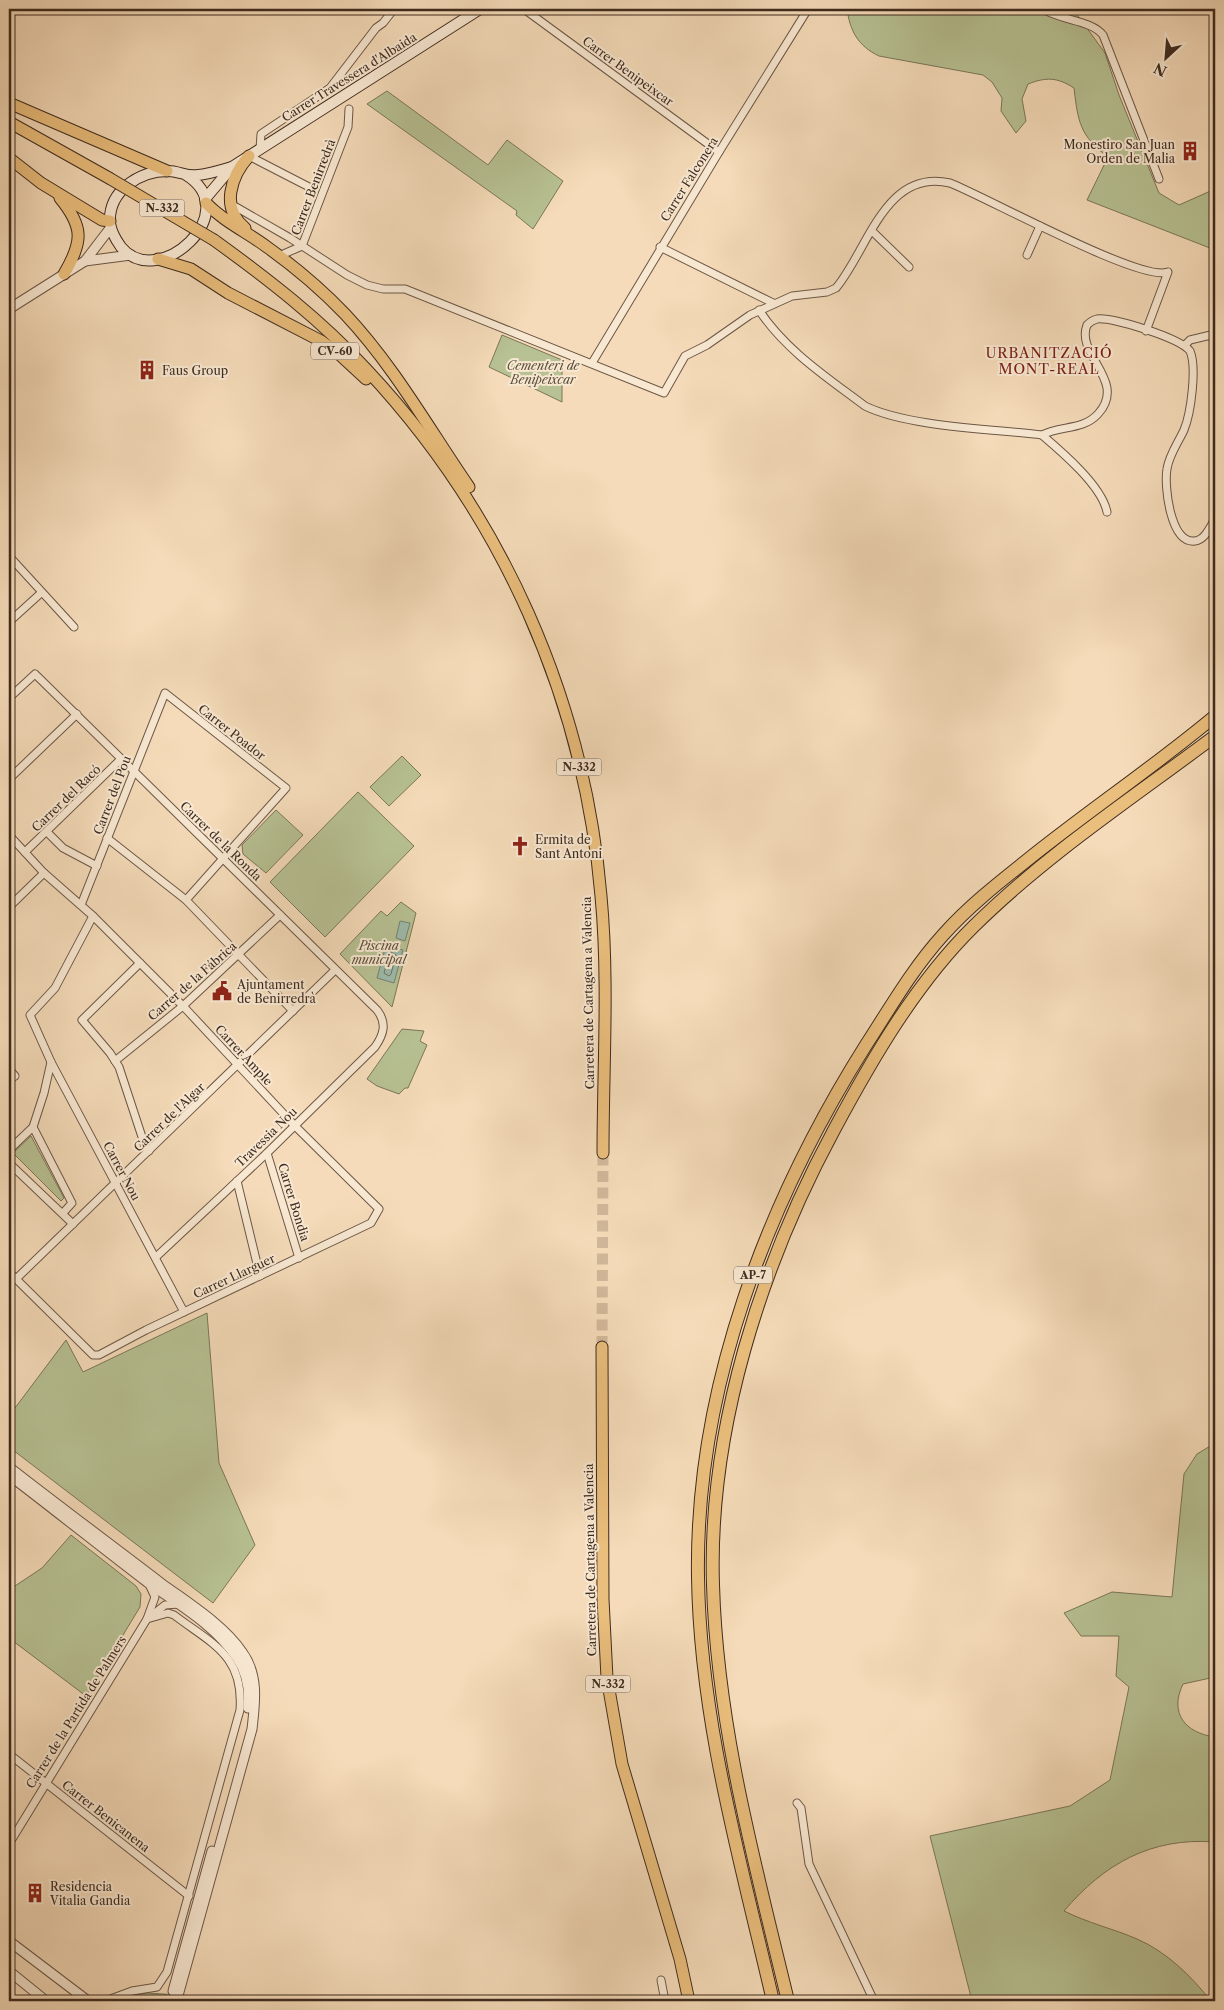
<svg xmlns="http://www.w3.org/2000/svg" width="1224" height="2010" font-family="'Libre Caslon Text',serif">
<rect width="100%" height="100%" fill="#f5dbb9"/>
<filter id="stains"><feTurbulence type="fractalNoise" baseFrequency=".004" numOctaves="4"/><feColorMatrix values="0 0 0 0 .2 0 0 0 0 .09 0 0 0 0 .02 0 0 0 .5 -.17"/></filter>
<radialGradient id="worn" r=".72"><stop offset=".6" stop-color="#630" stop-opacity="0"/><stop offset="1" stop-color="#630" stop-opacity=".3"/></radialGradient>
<!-- green -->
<g fill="#b7c193" stroke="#7b7659">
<path d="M 847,9 L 1073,9 L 1105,53 L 1119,95 L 1159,193 L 1179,205 L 1215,189 L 1215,250 L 1087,200 L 1108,157 C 1080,136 1078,122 1074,88 C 1057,77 1046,77 1028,84 L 1022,99 L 1026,121 L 1016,133 L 1001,111 L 1002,98 L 992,82 L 983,75 L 879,56 C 858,46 850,31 847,9 Z"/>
<polygon points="387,91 488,165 507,140 563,181 533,229 516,215 517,211 367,104"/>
<polygon points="502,335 562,360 562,402 489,367"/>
<polygon points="402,756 421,775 389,806 370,787"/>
<polygon points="358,792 414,846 325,937 270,882"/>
<polygon points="276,810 303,835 266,873 243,854 242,845"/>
<polygon points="401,902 416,913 392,1007 340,954 381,911 387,916"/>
<polygon points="402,1029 424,1031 420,1041 427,1045 408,1088 405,1088 399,1094 377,1086 367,1079"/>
<polygon points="31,1136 64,1198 61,1201 13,1153"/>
<polygon points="207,1313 219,1463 255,1545 213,1603 9,1447 9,1416 66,1340 83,1372"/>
<path d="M 1212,1445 L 1215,1445 L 1215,1677 L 1183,1684 C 1169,1713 1185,1733 1215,1737 L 1215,1842 C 1151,1837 1104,1864 1064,1911 C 1088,1923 1114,1929 1137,1939 C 1167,1952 1191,1976 1211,2001 L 972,2001 L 930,1836 L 1070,1806 L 1110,1780 L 1129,1687 L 1116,1676 L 1119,1636 L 1081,1636 L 1064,1613 L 1112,1592 L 1172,1597 L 1184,1474 L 1197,1454 Z"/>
<polygon points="71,1535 136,1586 141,1594 140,1607 86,1696 9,1638 9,1590 42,1568"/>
<polygon points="147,1993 195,1996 212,2001 116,2001 125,1997"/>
</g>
<!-- water -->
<g fill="#9cbbac" stroke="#778174">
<polygon points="400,921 410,923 405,941 396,938"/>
<polygon points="386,945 403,950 394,983 377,978"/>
</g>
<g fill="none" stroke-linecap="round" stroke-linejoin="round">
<!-- shore -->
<polygon stroke="#6e7366" stroke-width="1" points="391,952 396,955 391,974 389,976 384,973 389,954"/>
<!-- tertiary-tunnel -->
<g stroke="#d1b89a" stroke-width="9" stroke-dasharray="9 4.5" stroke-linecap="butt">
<polyline points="170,2001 173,1991"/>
<polyline points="177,2001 179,1992"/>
</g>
<!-- trunk-tunnel -->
<polyline stroke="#d1b89a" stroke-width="11" stroke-dasharray="11 5.5" stroke-linecap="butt" points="602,1347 603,1153"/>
<defs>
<g id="minor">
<polyline points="524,9 719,152"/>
<path d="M 1043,9 C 1062,21 1091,20 1103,35 L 1159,179"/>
<polyline points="260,149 261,134 330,88 376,28 383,23 394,9"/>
<polyline points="249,156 311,188"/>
<path d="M 236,207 L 290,238 L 347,275 L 367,285 L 383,289 L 405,289 L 664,393 L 685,356 L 707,345 L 750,315 L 792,296 L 827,292 L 836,288 C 868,250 885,168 950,183 C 986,197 1142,283 1168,272 L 1146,331"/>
<polyline points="872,231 909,267"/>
<polyline points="302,246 348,127 349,109"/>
<polyline points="660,247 773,303"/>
<polyline points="1027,255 1040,226"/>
<polyline points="279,256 302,246"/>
<path d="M 759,310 C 785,350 828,378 865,406 C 908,427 993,429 1042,435"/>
<polyline points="1185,345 1190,340 1215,334"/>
<polyline points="592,363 719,152 808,9"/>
<path d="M 1107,512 C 1102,486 1062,452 1042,435 C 1061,425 1082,431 1098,414 C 1128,381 1075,355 1087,325 C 1090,322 1093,320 1097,319 C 1113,317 1180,338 1190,351 C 1197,367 1191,413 1184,430 C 1178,443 1169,455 1167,469 C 1164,485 1170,544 1195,541 C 1205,540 1210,527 1215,519"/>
<polyline points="9,556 74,627"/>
<polyline points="9,622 41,593"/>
<path d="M 9,698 L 35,674 L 377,1010 C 387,1023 384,1034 375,1047 L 267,1153 L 156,1257"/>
<polyline points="9,779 77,714"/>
<polyline points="47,832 63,848 97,866"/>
<polyline points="9,835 44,873 93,916 183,1006 294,1125 379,1209 371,1223 146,1330 99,1355 93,1355 9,1272"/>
<polyline points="107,838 186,900 293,1011"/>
<polyline points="25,852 121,759"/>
<polyline points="81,905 165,693 286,788 186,900"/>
<polyline points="9,907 44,873"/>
<polyline points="93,916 55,988 30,1015 51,1062 184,1312"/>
<polyline points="140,963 82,1020 110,1053 119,1067 145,1146 149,1151"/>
<polyline points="115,1061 183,1006 280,915"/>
<polyline points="9,1069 15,1076 9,1080"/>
<polyline points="33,1127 44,1093 51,1062"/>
<polyline points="9,1150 33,1127 72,1203 63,1213"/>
<polyline points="267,1153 299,1258"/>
<polyline points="9,1163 73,1224"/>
<polyline points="237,1181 260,1276"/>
<polyline points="16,1279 335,970"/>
<polyline points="151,1616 165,1605 179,1604"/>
<polyline points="9,1754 189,1896"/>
<polyline points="797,1803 801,1808 809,1864 874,2001"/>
<polyline points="9,1844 147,1619 155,1597 148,1582"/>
<polyline points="661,1980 665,2001"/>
<path d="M 105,2001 L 132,1991 L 157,1987 L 167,1972 L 240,1710 C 244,1655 212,1644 174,1615 L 168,1613 L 147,1619"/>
</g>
<g id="tertiary">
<polyline points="85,261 131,255"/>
<polyline points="9,309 85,261 111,227"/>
<path d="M 9,1467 C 59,1506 110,1544 161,1583 C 187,1602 224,1625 242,1652 C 259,1675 255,1703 252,1729 L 179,1992"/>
<path d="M 9,1475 C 55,1510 101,1547 147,1582 C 178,1604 215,1625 237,1658 C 247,1673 250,1690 248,1708"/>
<polyline points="9,1941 88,2001"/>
<polyline points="9,1971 46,2001"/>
<polyline points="173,1991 212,1851"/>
</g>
<g id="secondary">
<path d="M 186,175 C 246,212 158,292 121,247 C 116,240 111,232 110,223 C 108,191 139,171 168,171 C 179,171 187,177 198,175 C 209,174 221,170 232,167"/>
<polyline points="205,199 232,167 480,9"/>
</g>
<g id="trunk">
<polyline points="9,103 167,171"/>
<polyline points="9,122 109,178"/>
<polyline points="9,158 41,183 102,220 110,221"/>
<path d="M 60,198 C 84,227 83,242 64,274"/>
<path d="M 206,203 C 224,222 247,232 267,247 C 295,267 322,290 345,314 C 394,366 429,429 469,487"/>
<path d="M 245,228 C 220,208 231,176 249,156"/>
<path d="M 214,240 C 268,279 321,320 366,369 C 502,514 584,698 601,896 C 609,981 603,1068 603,1153"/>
<polyline points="158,259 191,269 228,293 321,341 339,354 366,379"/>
<polyline points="602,1347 603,1599 607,1678 622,1764 680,1959 689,2001"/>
</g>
<g id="motorway">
<path d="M 773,2001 C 741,1862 700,1722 698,1577 C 695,1389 767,1202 866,1045 C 890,1008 913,968 943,935 C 968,907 997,884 1026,861 C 1088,811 1154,767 1215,716"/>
<path d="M 788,2001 C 755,1864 717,1726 713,1585 C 708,1430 761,1265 834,1130 C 872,1059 916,983 974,926 C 1047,854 1134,797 1215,736"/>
</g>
</defs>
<!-- minor casing -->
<use href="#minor" stroke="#6c5746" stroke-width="9"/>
<!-- tertiary casing -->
<use href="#tertiary" stroke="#6c5746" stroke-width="11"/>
<!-- secondary casing -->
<use href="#secondary" stroke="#3f2b1f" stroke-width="12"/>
<!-- trunk casing -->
<use href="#trunk" stroke="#3f2b1f" stroke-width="13"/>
<!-- motorway casing -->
<use href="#motorway" stroke="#3f2b1f" stroke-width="14"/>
<!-- minor -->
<use href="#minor" stroke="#f8e8d2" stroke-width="7"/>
<!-- tertiary -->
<use href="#tertiary" stroke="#f8e8d2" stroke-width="9"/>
<!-- secondary -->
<use href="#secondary" stroke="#f8e8d2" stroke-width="10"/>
<!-- trunk -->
<use href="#trunk" stroke="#eabe7c" stroke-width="11"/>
<!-- motorway -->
<use href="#motorway" stroke="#eabe7c" stroke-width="12"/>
<defs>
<polyline id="trunk-bridge" points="109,178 214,240"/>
</defs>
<!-- trunk-bridge casing -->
<use href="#trunk-bridge" stroke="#3f2b1f" stroke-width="13" stroke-linecap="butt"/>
<!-- trunk-bridge -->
<use href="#trunk-bridge" stroke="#eabe7c" stroke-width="11"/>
</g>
<!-- icons -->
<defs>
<symbol id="building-bare" viewBox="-9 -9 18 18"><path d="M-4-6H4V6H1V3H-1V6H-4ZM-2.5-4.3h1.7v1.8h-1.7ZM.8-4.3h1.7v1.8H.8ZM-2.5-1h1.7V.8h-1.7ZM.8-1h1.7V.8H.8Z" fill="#8f2418" stroke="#f8e8d2" stroke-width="2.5" paint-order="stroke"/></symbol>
<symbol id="church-bare" viewBox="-9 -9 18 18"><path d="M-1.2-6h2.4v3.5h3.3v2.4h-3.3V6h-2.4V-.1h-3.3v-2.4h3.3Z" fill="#8f2418" stroke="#f8e8d2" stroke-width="2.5" paint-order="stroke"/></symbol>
<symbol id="civic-bare" viewBox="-9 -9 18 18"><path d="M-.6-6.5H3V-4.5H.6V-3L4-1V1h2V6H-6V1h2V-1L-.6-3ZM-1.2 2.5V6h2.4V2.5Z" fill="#8f2418" stroke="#f8e8d2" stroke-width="2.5" paint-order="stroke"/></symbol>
</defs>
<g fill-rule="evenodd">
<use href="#building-bare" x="1176" y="137" width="28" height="28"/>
<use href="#building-bare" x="133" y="356" width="28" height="28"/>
<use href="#church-bare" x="506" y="832" width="28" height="28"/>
<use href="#civic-bare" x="208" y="977" width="28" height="28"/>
<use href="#building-bare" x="21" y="1879" width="28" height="28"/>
</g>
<g text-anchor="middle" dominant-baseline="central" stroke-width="4" stroke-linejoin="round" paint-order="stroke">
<!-- shield labels -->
<g fill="#f8e8d2" stroke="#766455" stroke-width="1">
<rect x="139.5" y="199.5" width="45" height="17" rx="4"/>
<rect x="311" y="342.5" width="48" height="17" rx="4"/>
<rect x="556.5" y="758.5" width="45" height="17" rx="4"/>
<rect x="734" y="1266.5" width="38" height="17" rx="4"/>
<rect x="585.5" y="1675.5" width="45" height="17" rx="4"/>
</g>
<g font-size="11" font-weight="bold" fill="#3f2b1f">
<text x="162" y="208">N-332</text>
<text x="335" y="351">CV-60</text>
<text x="579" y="767">N-332</text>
<text x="753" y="1275">AP-7</text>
<text x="608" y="1684">N-332</text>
</g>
<!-- street labels -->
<g font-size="12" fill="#3f2b1f" stroke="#f8e8d2">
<text transform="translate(628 71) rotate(36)">Carrer Benipeixcar</text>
<text transform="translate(349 77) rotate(-32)">Carrer Travessera d'Albaida</text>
<text transform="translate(689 179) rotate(-58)">Carrer Falconera</text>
<text transform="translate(313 187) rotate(-69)">Carrer Benirredrà</text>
<text transform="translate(232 732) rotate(38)">Carrer Poador</text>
<text transform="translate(112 795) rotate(-69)">Carrer del Pou</text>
<text transform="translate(66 798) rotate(-44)">Carrer del Racó</text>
<text transform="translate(221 841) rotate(44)">Carrer de la Ronda</text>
<text transform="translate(192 981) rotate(-41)">Carrer de la Fábrica</text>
<text transform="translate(588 993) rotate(-91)">Carretera de Cartagena a Valencia</text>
<text transform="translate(244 1055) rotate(47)">Carrer Ample</text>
<text transform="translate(169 1117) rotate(-44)">Carrer de l'Algar</text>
<text transform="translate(266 1137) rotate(-44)">Travessia Nou</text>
<text transform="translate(122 1171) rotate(62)">Carrer Nou</text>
<text transform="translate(294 1202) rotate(73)">Carrer Bondia</text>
<text transform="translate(234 1276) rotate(-25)">Carrer Llarguer</text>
<text transform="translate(590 1560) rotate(-91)">Carretera de Cartagena a Valencia</text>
<text transform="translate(76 1712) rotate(-58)">Carrer de la Partida de Palmers</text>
<text transform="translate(106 1816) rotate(38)">Carrer Benicanena</text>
</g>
<!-- poi labels -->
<g font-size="12" fill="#3f2b1f" stroke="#f8e8d2" text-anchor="start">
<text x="1175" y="144" text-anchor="end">Monestiro San Juan<tspan x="1175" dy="14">Orden de Malia</tspan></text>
<text x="162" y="370">Faus Group</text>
<text x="535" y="839">Ermita de<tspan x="535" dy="14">Sant Antoni</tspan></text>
<text x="237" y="984">Ajuntament<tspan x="237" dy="14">de Benirredrà</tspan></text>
<text x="50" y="1886">Residencia<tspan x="50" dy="14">Vitalia Gandia</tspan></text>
</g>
<!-- park labels -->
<g font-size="12" font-style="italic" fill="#5d503c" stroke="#f8e8d2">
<text x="543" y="365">Cementeri de<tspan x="543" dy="14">Benipeixcar</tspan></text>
<text x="379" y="945">Piscina<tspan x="379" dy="14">municipal</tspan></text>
</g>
<!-- neighbourhood labels -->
<g font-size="14" letter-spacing="1" fill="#7a1f14" stroke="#f8e8d2">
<text x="1049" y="353">URBANITZACIÓ<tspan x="1049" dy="16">MONT-REAL</tspan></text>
</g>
</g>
<!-- margin -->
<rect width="1224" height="2010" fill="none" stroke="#f5dbb9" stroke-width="30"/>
<rect x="10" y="10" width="1204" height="1990" fill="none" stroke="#3f2b1f" stroke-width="2.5"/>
<rect x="15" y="15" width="1194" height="1980" fill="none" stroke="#3f2b1f"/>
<!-- north arrow -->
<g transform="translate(1166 58) rotate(206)" stroke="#f8e8d2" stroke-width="4" paint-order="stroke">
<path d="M0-4L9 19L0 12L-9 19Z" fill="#3f2b1f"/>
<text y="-8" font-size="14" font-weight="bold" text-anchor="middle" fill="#3f2b1f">N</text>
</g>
<rect width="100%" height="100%" filter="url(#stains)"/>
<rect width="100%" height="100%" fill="url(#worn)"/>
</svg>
